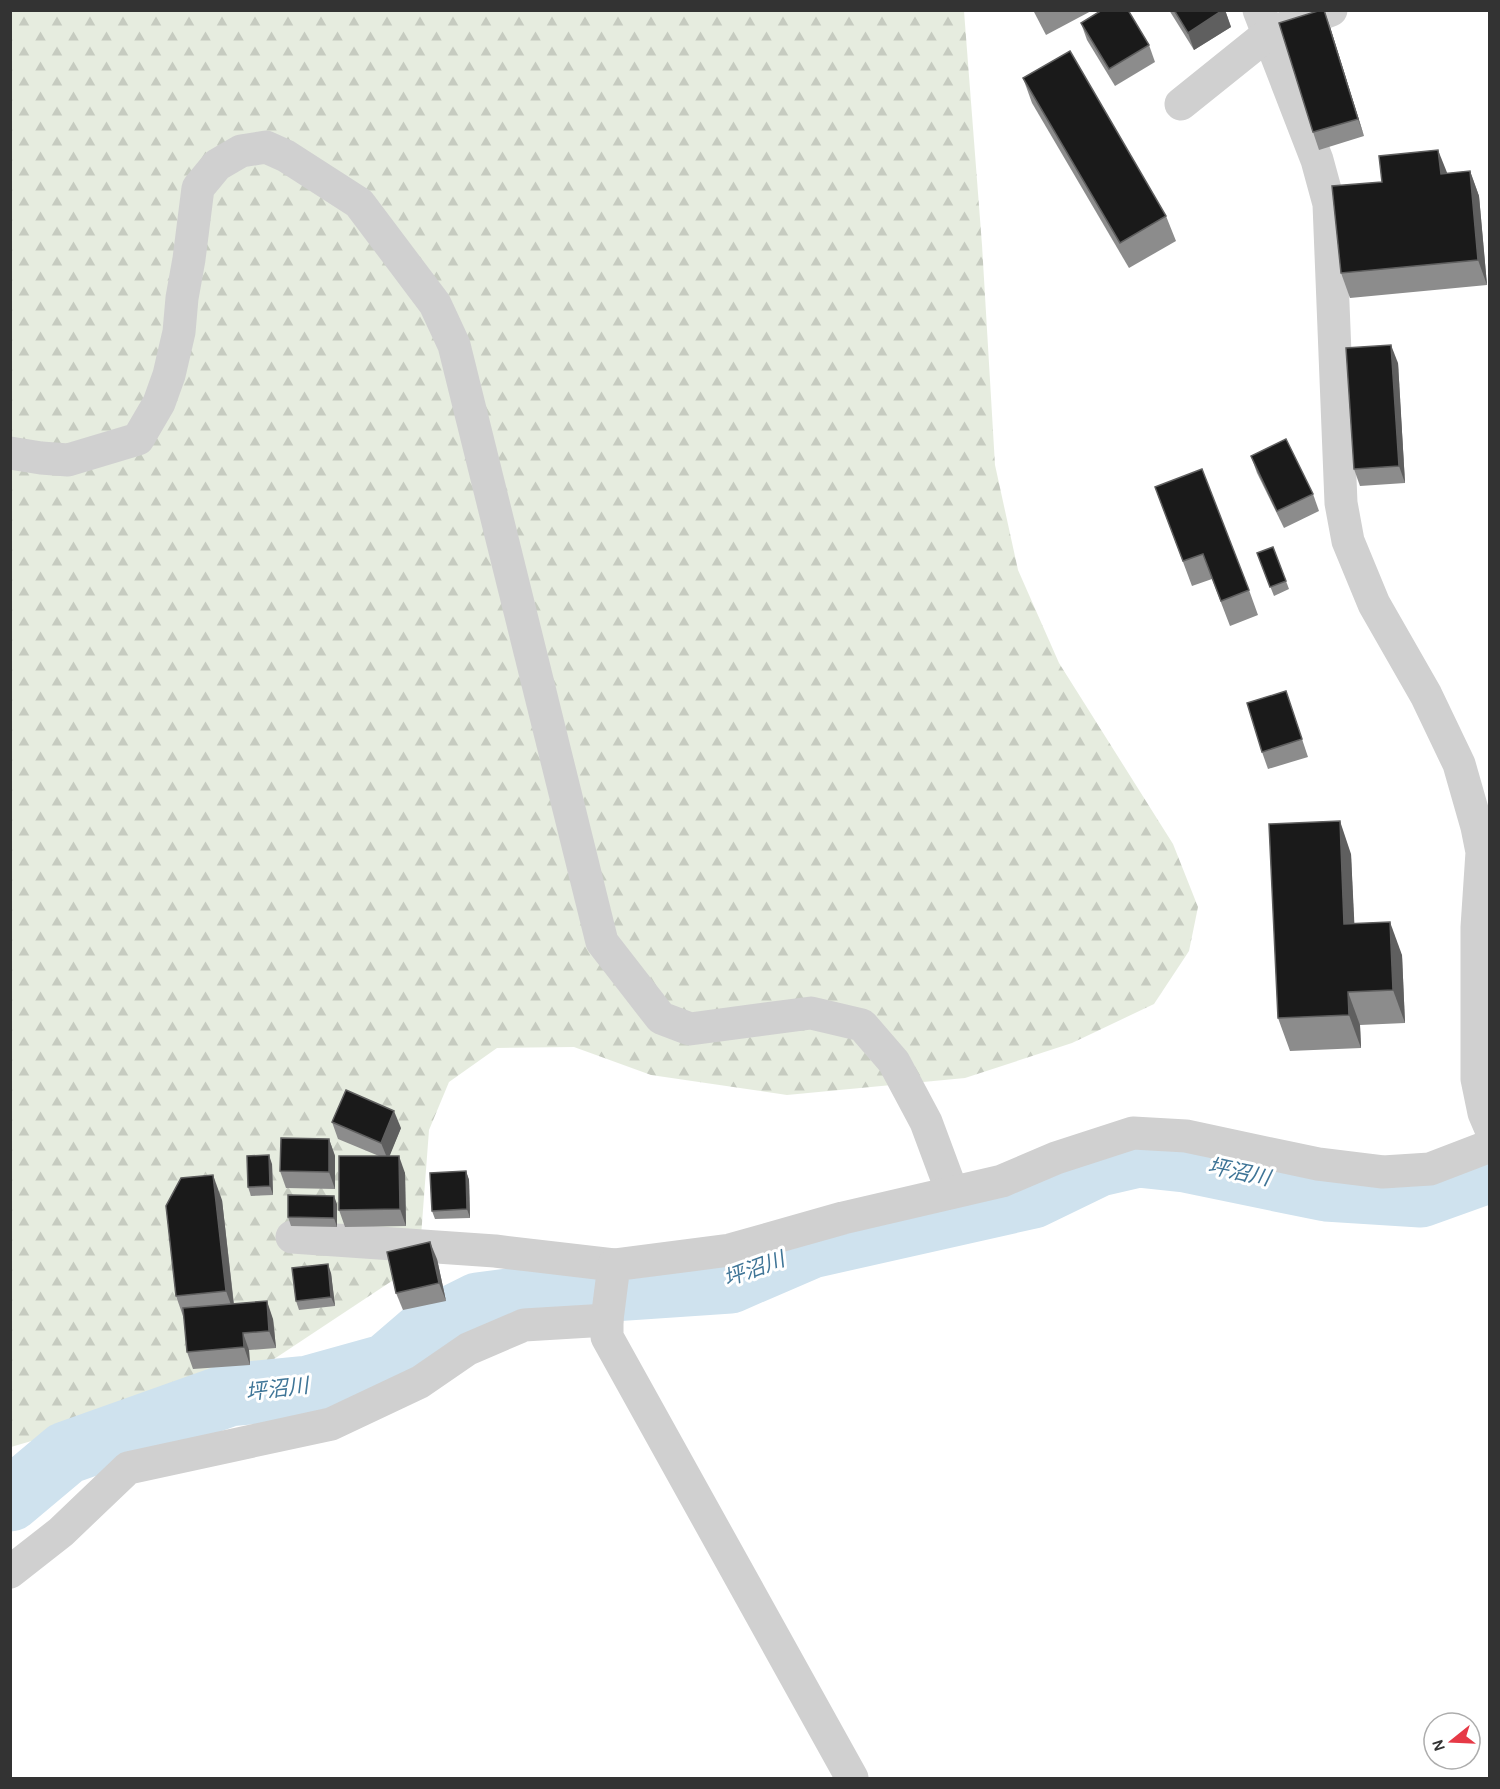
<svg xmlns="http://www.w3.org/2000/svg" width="1500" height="1789" font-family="Karla,'Noto Sans JP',sans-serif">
<defs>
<pattern id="forest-firs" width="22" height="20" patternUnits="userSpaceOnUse" patternTransform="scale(1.5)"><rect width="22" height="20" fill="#e6ecdf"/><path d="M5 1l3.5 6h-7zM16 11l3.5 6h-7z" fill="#c6cbc0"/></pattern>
</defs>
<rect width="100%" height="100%" fill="#fff"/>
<!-- forest -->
<polygon fill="url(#forest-firs)" points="11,11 964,11 982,245 995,465 1018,570 1059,663 1173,844 1198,907 1189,951 1154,1004 1072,1043 965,1078 787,1095 651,1075 574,1047 497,1048 449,1082 429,1130 419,1263 259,1369 120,1415 11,1447"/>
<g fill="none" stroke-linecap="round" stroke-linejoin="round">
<!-- river -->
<polyline stroke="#cfe2ee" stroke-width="63" points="10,1500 66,1453 229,1395 308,1387 387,1365 430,1328 478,1304 553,1294 730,1282 811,1247 1033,1197 1099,1165 1138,1156 1185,1161 1326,1190 1421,1196 1490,1171"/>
<!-- minor -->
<g stroke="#d0d0d0" stroke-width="33">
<polyline points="1259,10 1317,160 1329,204 1341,503 1348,541 1374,604 1426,695 1459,764 1477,827 1482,852 1477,927 1477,1079 1484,1113 1490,1127"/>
<polyline points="1181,104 1268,34 1331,10"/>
<polyline points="10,453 41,458 68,460 138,439 159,403 169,375 179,332 182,298 189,259 198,188 217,165 241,151 266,147 286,156 359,203 435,304 454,345 602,942 661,1018 690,1029 811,1013 862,1025 894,1062 926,1122 952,1192"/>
<polyline points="292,1237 495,1251 614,1265"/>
<polyline points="10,1572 61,1532 128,1468 331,1424 420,1382 468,1349 524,1325 607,1320"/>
<polyline points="852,1778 607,1337 607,1320 614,1265 730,1250 843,1218 1002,1181 1056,1158 1133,1133 1186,1136 1318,1164 1383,1172 1430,1169 1490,1146"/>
</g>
</g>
<!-- wall -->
<g fill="#8c8c8c">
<polygon points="1033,10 1093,10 1046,35"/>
<polygon points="1169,10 1225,10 1231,27 1194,50"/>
<polygon points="1081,23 1149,45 1155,62 1115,86 1087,40"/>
<polygon points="1330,27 1364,136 1319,150 1313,132"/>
<polygon points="1023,78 1166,216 1176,241 1129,268 1032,103"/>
<polygon points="1470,171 1479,196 1487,285 1350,298 1341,273 1382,182"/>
<polygon points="1398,363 1405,483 1360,486 1354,469"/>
<polygon points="1251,456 1313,494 1319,511 1284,528 1257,473"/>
<polygon points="1155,487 1249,590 1258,615 1230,626 1212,579 1192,586"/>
<polygon points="1273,547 1289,589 1274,596 1257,553"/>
<polygon points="1286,691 1308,757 1268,769 1262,752"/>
<polygon points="1351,854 1354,924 1402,955 1405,1023 1360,1025 1361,1048 1290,1051 1278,1018"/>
<polygon points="332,1122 401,1128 389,1156 405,1173 406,1226 345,1227 339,1210 379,1156 338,1139"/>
<polygon points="329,1139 335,1156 335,1189 286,1188 280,1171"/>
<polygon points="272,1164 273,1195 251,1196 248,1187"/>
<polygon points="466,1171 469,1180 470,1218 435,1219 432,1211"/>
<polygon points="222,1200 234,1304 273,1319 276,1348 249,1350 250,1365 193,1369 187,1352 184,1319 176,1296"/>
<polygon points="337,1204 337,1227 291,1226 288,1217"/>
<polygon points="437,1259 446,1301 403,1310 396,1293"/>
<polygon points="331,1273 335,1306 299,1310 296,1301"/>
</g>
<!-- shaded-wall -->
<g fill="#5f5f5f">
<polygon points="1223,10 1225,10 1231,27 1194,50 1188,33"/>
<polygon points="1324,10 1330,27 1364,136 1358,119"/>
<polygon points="1438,150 1448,175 1441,174"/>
<polygon points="1470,171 1479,196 1487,285 1478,260"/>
<polygon points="1391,345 1398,363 1405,483 1399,466"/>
<polygon points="1340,821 1351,854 1356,957 1344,924"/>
<polygon points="1390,922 1402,955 1405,1023 1393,990"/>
<polygon points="1348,992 1360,1025 1361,1048 1349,1015"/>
<polygon points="394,1111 401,1128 388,1160 381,1143"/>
<polygon points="329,1139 335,1156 335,1189 329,1172"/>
<polygon points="269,1155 272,1164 273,1195 270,1186"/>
<polygon points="399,1156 405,1173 406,1226 400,1209"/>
<polygon points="466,1171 469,1180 470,1218 467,1209"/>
<polygon points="213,1175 222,1200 235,1316 226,1291"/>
<polygon points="334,1196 337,1204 337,1227 334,1218"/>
<polygon points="430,1242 437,1259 446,1301 439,1283"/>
<polygon points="328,1264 331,1273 335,1306 331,1297"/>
<polygon points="267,1301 273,1319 276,1348 269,1331"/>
<polygon points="243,1333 249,1350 250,1365 244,1347"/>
</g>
<!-- building -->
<g fill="#1a1a1a" stroke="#5f5f5f" stroke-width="1.5">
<polygon points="1102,10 1128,10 1149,45 1109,69 1081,23"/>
<polygon points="1174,10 1223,10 1188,33"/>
<polygon points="1321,10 1324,10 1358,119 1313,132 1279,23"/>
<polygon points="1070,51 1166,216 1120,243 1023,78"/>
<polygon points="1438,150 1441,174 1470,171 1478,260 1341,273 1332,186 1382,182 1379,156"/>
<polygon points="1391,345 1399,466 1354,469 1346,348"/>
<polygon points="1286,439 1313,494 1277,511 1251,456"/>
<polygon points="1202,469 1249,590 1221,601 1203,554 1183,561 1155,487"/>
<polygon points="1273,547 1286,581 1270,587 1257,553"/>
<polygon points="1286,691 1302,739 1262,752 1247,703"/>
<polygon points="1340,821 1344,924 1390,922 1393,990 1348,992 1349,1015 1278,1018 1269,824"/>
<polygon points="346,1090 394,1111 381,1143 332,1122"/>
<polygon points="281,1138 329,1139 329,1172 280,1171"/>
<polygon points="269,1155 270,1186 248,1187 247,1156"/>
<polygon points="339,1156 399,1156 400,1209 339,1210"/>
<polygon points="466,1171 467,1209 432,1211 430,1173"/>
<polygon points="213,1175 226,1291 176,1296 166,1206 181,1178"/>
<polygon points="288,1195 334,1196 334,1218 288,1217"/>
<polygon points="430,1242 439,1283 396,1293 387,1252"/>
<polygon points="328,1264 331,1297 296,1301 292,1268"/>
<polygon points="267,1301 269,1331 243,1333 244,1347 187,1352 183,1308"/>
</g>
<g text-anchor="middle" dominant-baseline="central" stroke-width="6" stroke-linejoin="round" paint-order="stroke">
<!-- water labels -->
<g font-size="21" font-style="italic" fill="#3f7597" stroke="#fff">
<text transform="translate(1239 1172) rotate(12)">坪沼川</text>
<text transform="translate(754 1269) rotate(-20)">坪沼川</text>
<text transform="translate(277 1389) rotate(-7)">坪沼川</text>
</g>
</g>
<!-- border -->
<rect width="1500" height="1789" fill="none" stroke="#333333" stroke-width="24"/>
<!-- north arrow -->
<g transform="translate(1452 1741) rotate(252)"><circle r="28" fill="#ffffff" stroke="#adadad" stroke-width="1.5"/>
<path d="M0-4.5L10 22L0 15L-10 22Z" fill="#e63946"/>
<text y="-9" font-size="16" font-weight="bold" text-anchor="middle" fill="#333333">N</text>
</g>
</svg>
